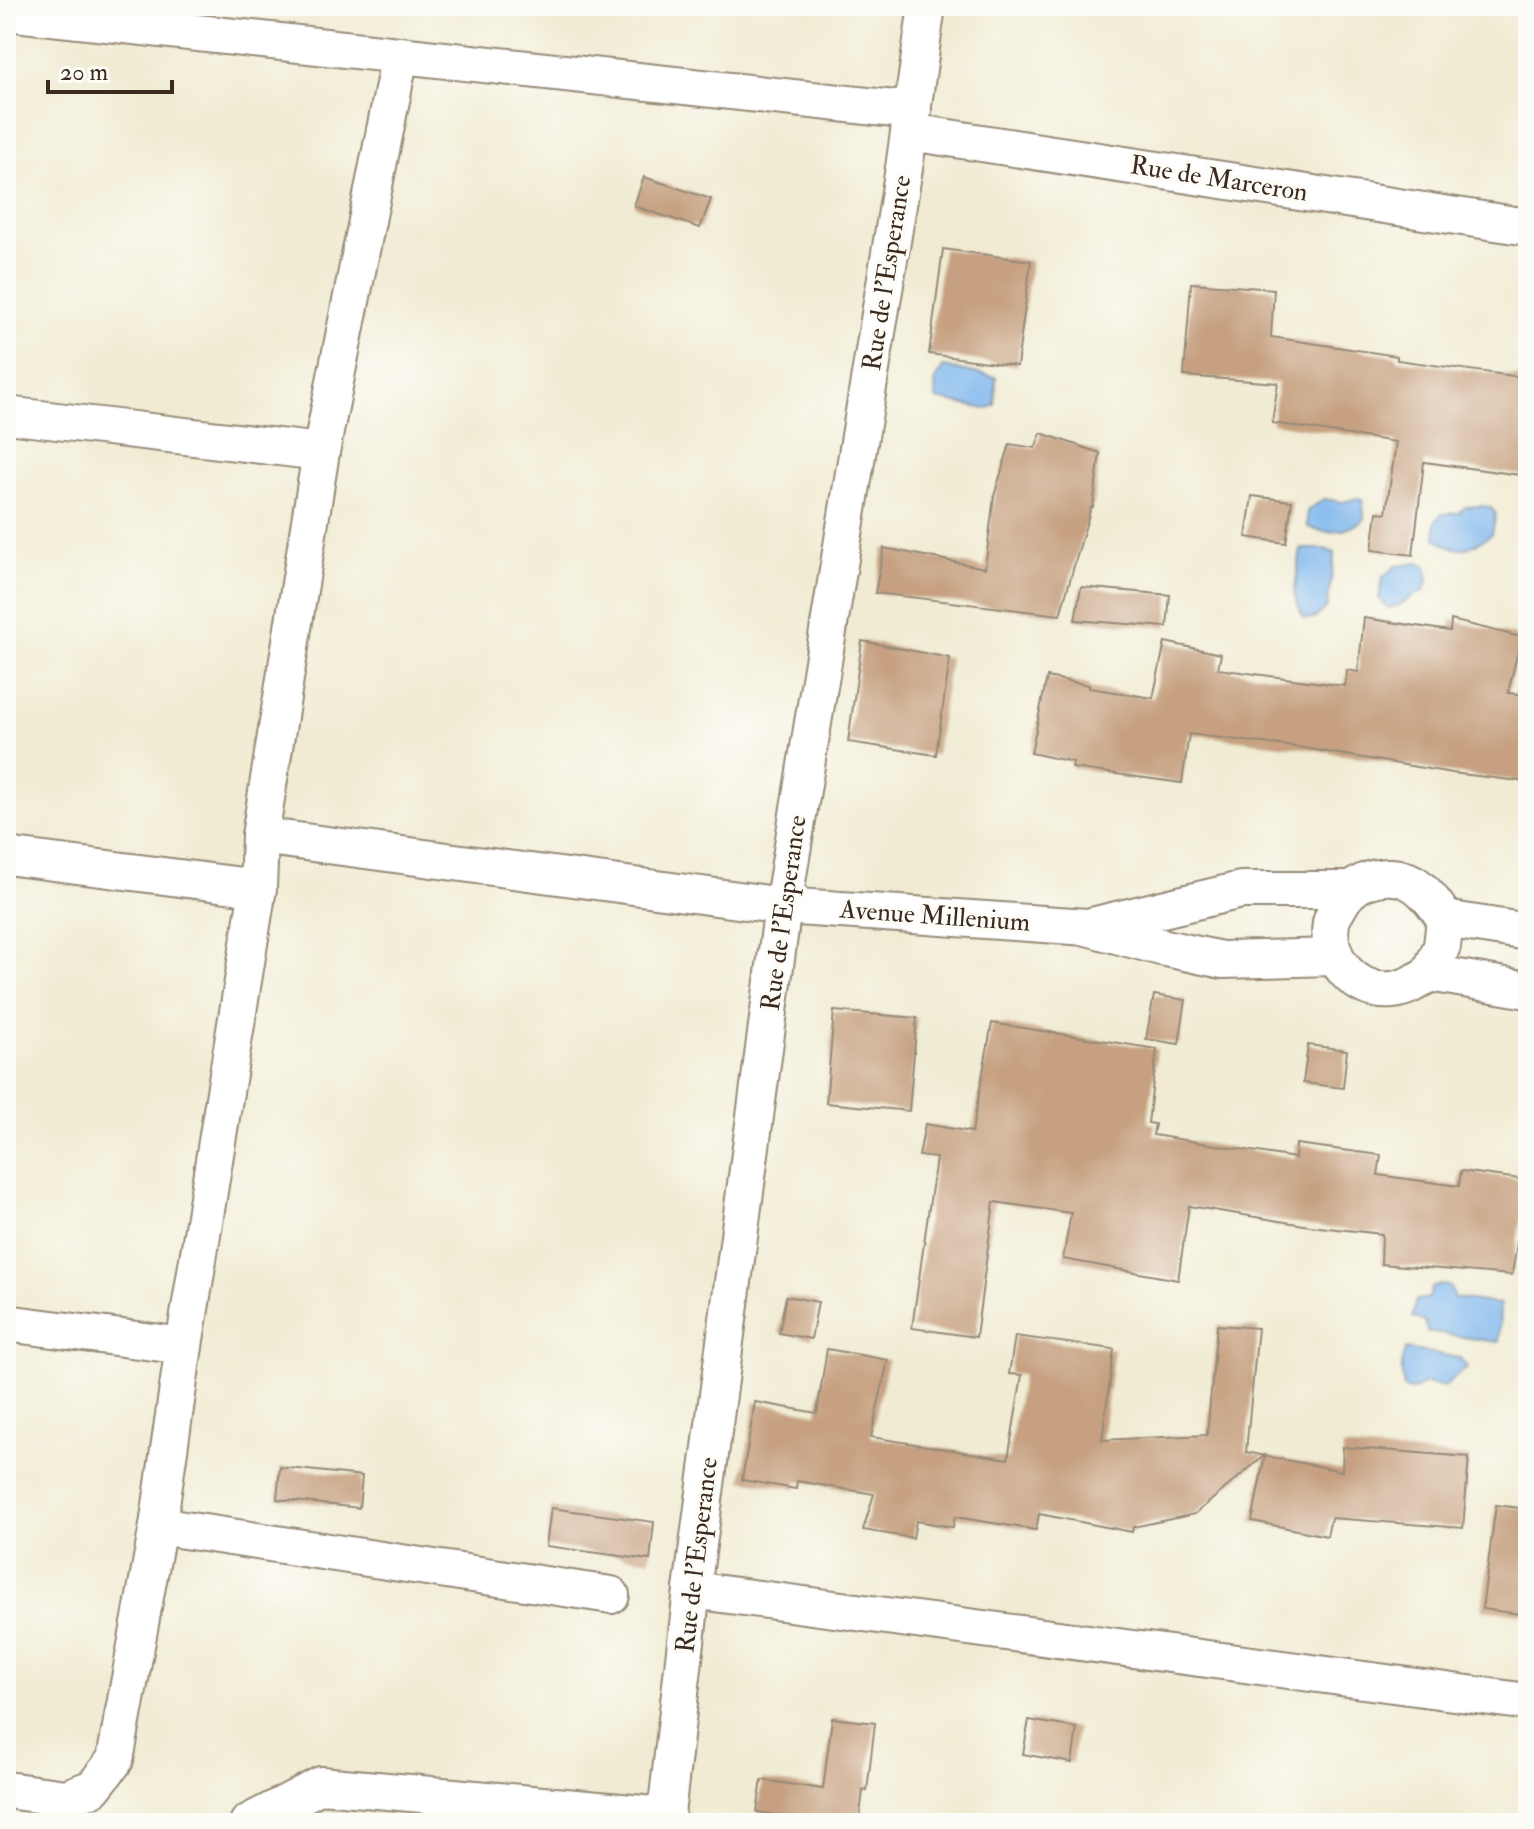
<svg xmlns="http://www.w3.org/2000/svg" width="1534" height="1829" font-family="'IM FELL Double Pica',serif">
<rect width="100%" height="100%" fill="#fdfcf7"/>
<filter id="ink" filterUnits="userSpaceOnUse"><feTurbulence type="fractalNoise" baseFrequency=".0125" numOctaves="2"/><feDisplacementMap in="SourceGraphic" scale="16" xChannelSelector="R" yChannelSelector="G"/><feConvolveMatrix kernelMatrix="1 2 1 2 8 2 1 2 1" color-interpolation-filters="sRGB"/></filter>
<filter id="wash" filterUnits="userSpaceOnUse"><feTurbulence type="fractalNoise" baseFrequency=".006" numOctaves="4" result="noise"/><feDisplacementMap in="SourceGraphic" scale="32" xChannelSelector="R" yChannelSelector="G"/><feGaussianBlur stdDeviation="1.8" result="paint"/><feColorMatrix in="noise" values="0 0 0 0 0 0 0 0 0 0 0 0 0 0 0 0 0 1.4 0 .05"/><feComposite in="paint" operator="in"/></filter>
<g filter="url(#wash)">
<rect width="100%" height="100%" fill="#f0ebd2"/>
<!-- water -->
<g fill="#7db6ed" stroke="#5c7086" stroke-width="2">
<polygon points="943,367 996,377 995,405 986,409 936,399 935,380"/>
<path d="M 1357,498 L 1362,500 L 1365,519 C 1348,532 1326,536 1307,526 L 1307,511 L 1324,499 L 1344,502 Z"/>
<path d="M 1482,506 L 1491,508 L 1496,514 L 1492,534 C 1470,548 1459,557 1436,538 L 1435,523 L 1441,514 L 1459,513 L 1465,507 Z"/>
<polygon points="1301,549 1324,549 1335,553 1327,607 1314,619 1303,618 1294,594"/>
<path d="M 1418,563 L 1424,564 C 1431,573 1428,582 1424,591 C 1410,596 1403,606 1389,609 L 1379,598 L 1383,577 L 1396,566 Z"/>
<polygon points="1440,1285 1449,1286 1455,1298 1500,1304 1499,1342 1427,1332 1425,1322 1412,1317 1416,1300 1429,1298 1432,1288"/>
<path d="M 1406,1349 L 1460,1358 L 1467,1367 L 1444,1387 L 1425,1383 L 1414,1390 L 1404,1389 C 1402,1375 1399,1362 1406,1349 Z"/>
</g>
<g id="blocks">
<!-- building -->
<g fill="#c6a080">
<polygon points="644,177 711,199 700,228 634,206"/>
<polygon points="943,249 1031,261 1017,366 929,354"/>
<polygon points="1191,283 1274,289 1271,337 1397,356 1397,360 1528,378 1528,476 1424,462 1413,555 1372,550 1377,512 1386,513 1396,442 1272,423 1278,383 1184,376"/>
<polygon points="1041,433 1100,453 1093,507 1091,507 1060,615 875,593 884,548 985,568 994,496 1010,444 1035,448"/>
<polygon points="1252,496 1292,501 1286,543 1246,537"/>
<polygon points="1081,587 1170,595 1167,627 1075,620"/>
<polygon points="1364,618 1450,631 1451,620 1521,637 1508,693 1528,695 1528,782 1452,773 1304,748 1189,734 1182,783 1072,768 1073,762 1031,753 1047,677 1089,685 1089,688 1153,698 1165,642 1221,654 1218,669 1345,686 1347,670 1358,672"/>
<polygon points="862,641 950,658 936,755 848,742"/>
<polygon points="1154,995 1186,1000 1179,1044 1146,1039"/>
<polygon points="834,1011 917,1018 909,1111 826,1103"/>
<polygon points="992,1023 1157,1049 1148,1123 1155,1124 1153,1135 1295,1158 1296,1144 1381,1155 1378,1175 1459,1186 1461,1171 1527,1180 1512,1275 1381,1264 1382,1234 1310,1226 1189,1206 1178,1280 1063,1259 1071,1213 994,1202 976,1337 912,1328 936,1158 919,1156 925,1124 972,1132"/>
<polygon points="1308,1045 1347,1050 1343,1088 1303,1083"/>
<polygon points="786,1296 818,1302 811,1339 779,1333"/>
<polygon points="1217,1325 1258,1328 1246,1452 1342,1471 1343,1447 1469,1457 1463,1528 1331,1518 1327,1536 1252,1521 1265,1455 1195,1514 1133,1527 1132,1532 1039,1514 1036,1530 955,1517 953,1527 916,1521 913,1538 863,1530 874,1494 797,1481 796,1489 742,1480 755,1402 817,1413 827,1349 888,1360 871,1437 1008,1459 1022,1375 1009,1374 1015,1336 1114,1349 1102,1440 1207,1435"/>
<polygon points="280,1467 362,1476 359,1508 277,1499"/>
<polygon points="1496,1505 1528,1509 1528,1615 1482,1609"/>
<polygon points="551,1508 654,1522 650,1560 546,1546"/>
<polygon points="832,1718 875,1723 867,1791 863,1790 859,1823 796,1823 796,1818 757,1812 762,1780 823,1789"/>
<polygon points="1029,1720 1077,1728 1072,1763 1023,1754"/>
</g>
</g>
</g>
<g filter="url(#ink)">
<use href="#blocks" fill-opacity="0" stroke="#968a78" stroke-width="2"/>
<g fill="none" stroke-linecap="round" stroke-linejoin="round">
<defs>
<g id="street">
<polyline points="6,12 913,111"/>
<polyline points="910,132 1528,227"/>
<polyline points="6,415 321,452"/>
<polyline points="260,836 783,906 1087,927 1161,947 1222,960 1334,957"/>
<polyline points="6,856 258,888"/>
<polyline points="1445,919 1528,932"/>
<polyline points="1092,926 1241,890 1349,890"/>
<path d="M 1430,973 L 1442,946 L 1445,919 C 1437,907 1429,895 1417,886 C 1394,869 1357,877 1342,901 C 1339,907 1332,916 1331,923 C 1325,958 1355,994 1392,990 C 1406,989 1419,980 1430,973 L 1528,990"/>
<polyline points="6,1323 184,1346"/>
<polyline points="158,1526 611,1595"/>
<polyline points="692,1590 1528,1702"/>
<polyline points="6,1790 66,1798 93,1788 115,1760 158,1526 184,1346 258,888 260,836 321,452 400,55"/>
<polyline points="248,1823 321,1785 666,1816"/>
<polyline points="665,1823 692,1590 783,906 904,168 927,6"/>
</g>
</defs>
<!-- street casing -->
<use href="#street" stroke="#968a78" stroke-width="40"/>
<!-- street -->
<use href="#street" stroke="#fff" stroke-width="36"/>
</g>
</g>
<g text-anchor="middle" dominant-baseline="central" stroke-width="7" stroke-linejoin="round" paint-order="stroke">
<!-- street labels -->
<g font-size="26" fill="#3b2a1e" stroke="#fdfcf7">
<text transform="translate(1219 179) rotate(9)">Rue de Marceron</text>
<text transform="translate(887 273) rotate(-81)">Rue de l'Esperance</text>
<text transform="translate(784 913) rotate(-82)">Rue de l'Esperance</text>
<text transform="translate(935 916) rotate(4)">Avenue Millenium</text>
<text transform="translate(697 1555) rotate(-83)">Rue de l'Esperance</text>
</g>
</g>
<!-- margin -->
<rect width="1534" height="1829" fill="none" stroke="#fdfcf7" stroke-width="32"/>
<!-- scale -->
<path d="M48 80v12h124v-12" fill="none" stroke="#3b2a1e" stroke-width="4"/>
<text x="60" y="80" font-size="24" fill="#3b2a1e" stroke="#fdfcf7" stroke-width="6" paint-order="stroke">20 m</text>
</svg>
